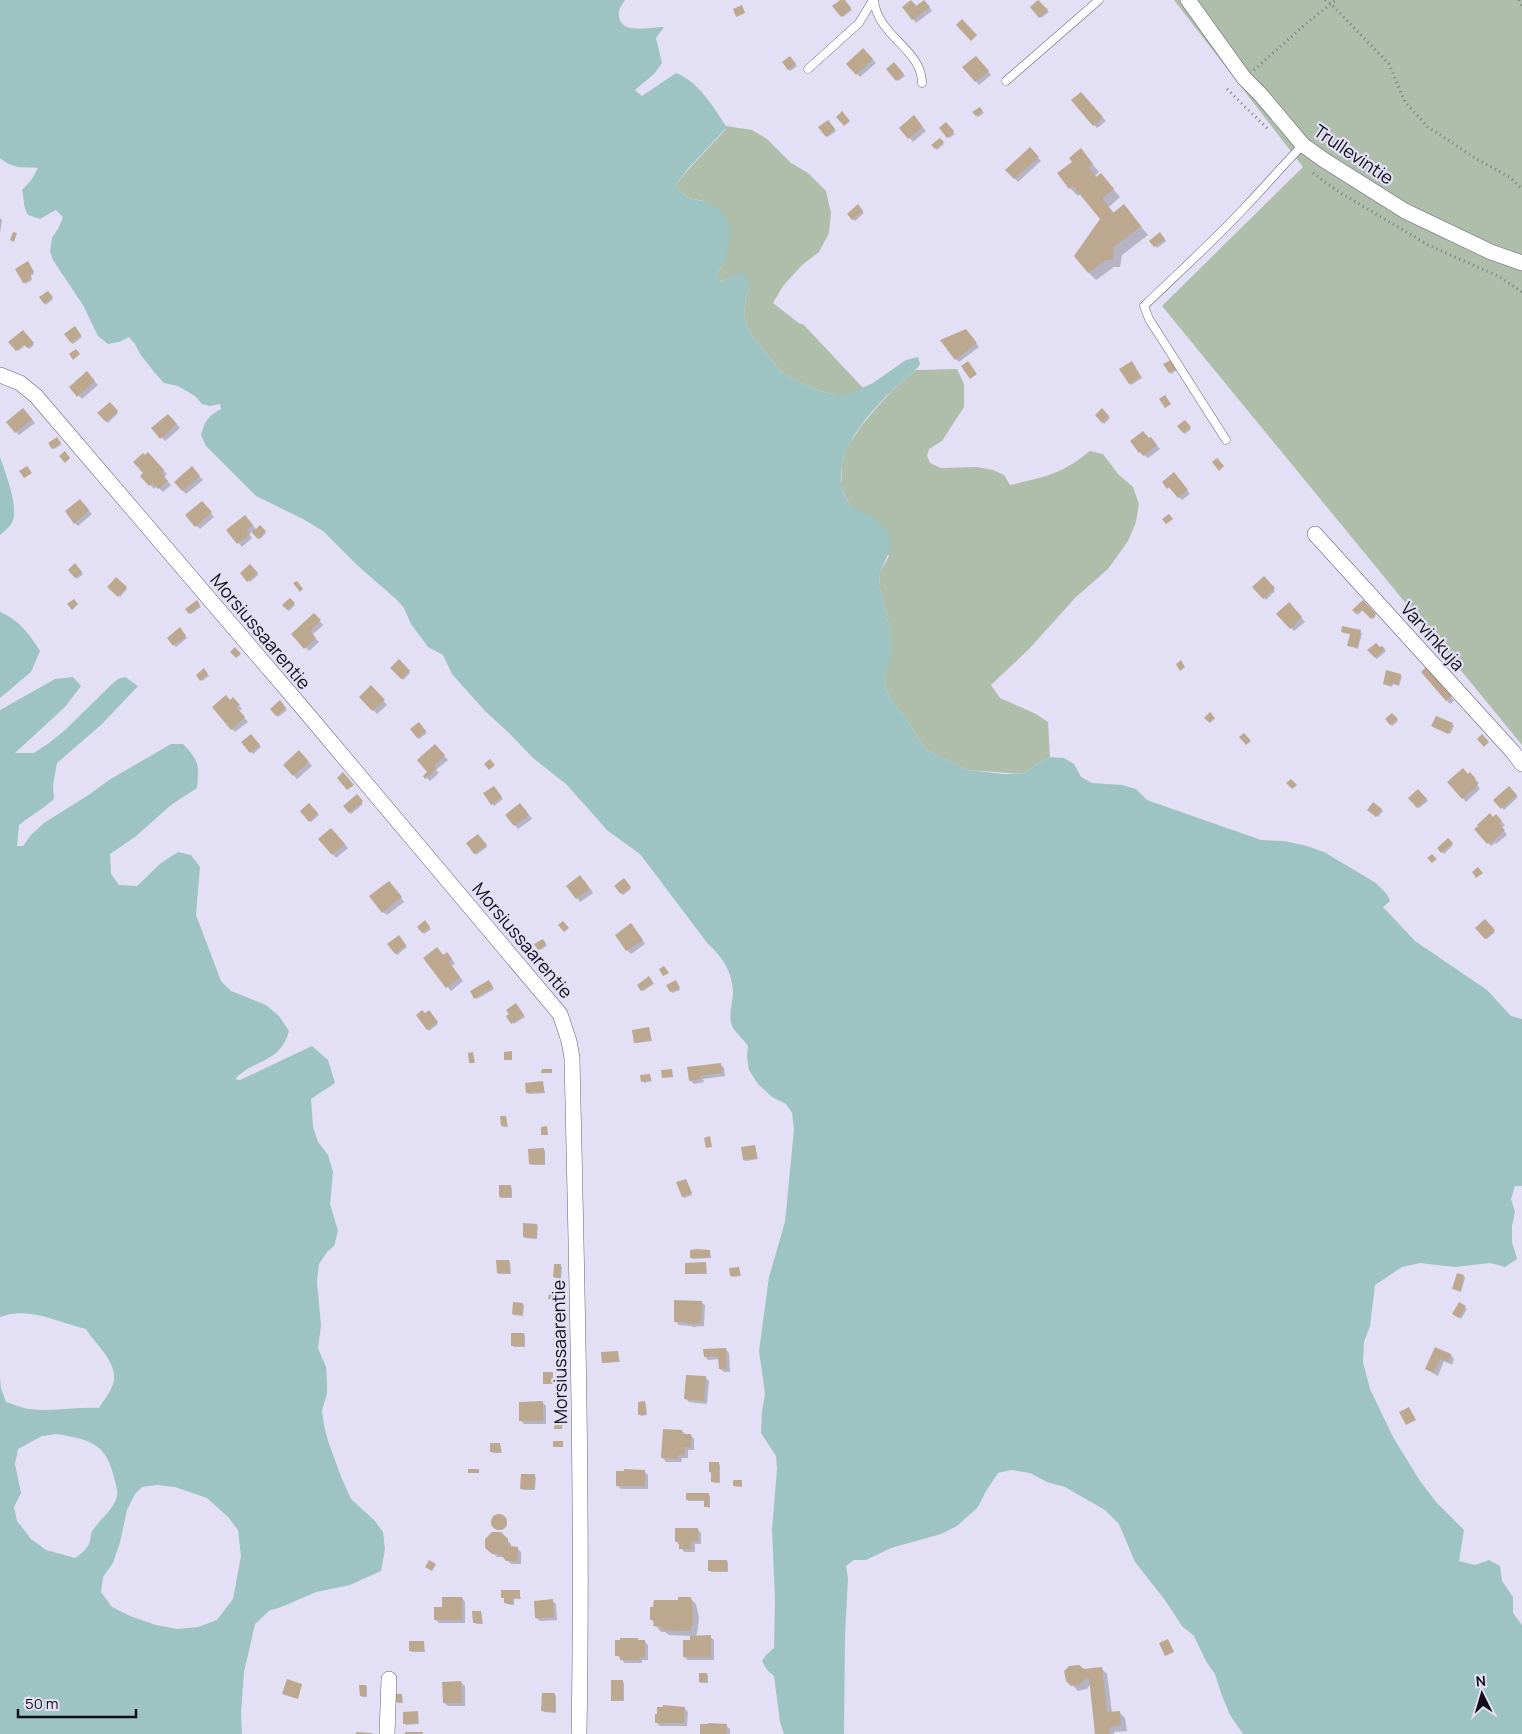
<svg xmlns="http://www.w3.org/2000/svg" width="1522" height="1734" font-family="Manrope,sans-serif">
<rect width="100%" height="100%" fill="#e3e0f6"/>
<!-- green -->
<g fill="#aebeaa">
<polygon points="1174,0 1522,0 1522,745 1162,306 1303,167"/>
<polygon points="726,126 752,130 767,139 791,163 808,173 826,191 831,213 829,233 819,252 802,265 783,286 773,303 800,324 803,324 864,389 847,395 834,395 807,386 781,372 750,333 744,317 746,297 749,289 740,274 719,282 717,274 724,263 704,201 688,198 675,186 686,172 726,129"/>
<path d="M 957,369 L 964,384 L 964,407 L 942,441 L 929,449 L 927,456 L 930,463 L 941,468 L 977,467 L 993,470 L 1004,475 L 1010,485 C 1045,477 1062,474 1090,451 L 1103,454 L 1118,474 L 1133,487 L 1139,504 L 1136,522 L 1128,541 L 1108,569 L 1076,597 L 1029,649 L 991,685 L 1000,698 L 1036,714 L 1048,722 L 1050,757 L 1037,764 L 1023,774 L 968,770 L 925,749 L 905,717 L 890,698 L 884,684 L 887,669 L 890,630 L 879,585 L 880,572 L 889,556 L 850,506 L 841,486 L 842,465 L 848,446 L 862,425 L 877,407 L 893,390 L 916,370 Z"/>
</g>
<!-- water -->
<g fill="#9dc3c3" fill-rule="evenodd">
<path d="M 0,0 L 625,0 C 620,8 616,13 621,22 C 627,33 653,27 664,27 L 656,38 L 662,63 L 654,74 L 635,90 L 642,96 L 676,73 C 700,83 712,105 726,126 L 726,128 L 686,171 L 675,186 L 688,198 L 703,201 L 722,211 L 729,223 L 730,239 L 724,263 L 717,274 L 720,282 L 740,273 L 748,276 L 749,289 L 746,297 L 744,317 L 750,333 L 781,372 L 807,386 L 834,395 L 847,395 L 873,383 L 906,360 L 918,357 L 920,364 L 918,367 C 911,375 903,381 895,388 C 869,412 838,447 841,484 C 842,491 847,499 850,506 L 870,515 L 889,532 L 891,548 L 880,572 L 879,585 L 890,630 L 892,651 L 884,684 L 890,698 L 905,717 L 925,749 L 968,770 L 1004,774 L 1023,774 L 1037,764 L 1050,757 L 1064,758 L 1074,764 L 1081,777 L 1092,783 L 1122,785 L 1136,789 L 1147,800 L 1261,840 L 1284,841 L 1307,846 L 1324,852 L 1376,883 L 1387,894 L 1390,901 L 1383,907 L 1415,941 L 1487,990 L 1511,1016 L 1522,1019 L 1522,1186 L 1515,1186 L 1511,1199 L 1515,1212 L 1512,1226 L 1512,1242 L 1517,1259 L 1505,1267 L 1490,1263 L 1455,1267 L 1420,1263 L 1402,1267 L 1375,1285 L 1370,1326 L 1364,1342 L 1363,1362 L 1370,1389 L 1393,1437 L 1420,1481 L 1436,1502 L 1464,1530 L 1459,1561 L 1475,1565 L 1489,1560 L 1500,1566 L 1502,1581 L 1513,1597 L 1513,1613 L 1522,1625 L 1522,1734 L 1243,1734 L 1230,1715 L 1221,1693 L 1215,1674 L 1207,1663 L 1194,1636 L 1182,1626 L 1165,1600 L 1135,1562 L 1119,1524 L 1105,1510 L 1065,1487 L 1047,1482 L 1030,1473 L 1011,1470 L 998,1473 L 986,1491 L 978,1507 L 957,1526 L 941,1534 L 891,1548 L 866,1560 L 854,1560 L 846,1566 L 848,1578 L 845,1635 L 844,1734 L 784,1734 L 780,1722 L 774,1676 L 767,1670 L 762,1661 L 766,1655 L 774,1648 L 775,1599 L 772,1530 L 777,1469 L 776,1456 L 761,1433 L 762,1411 L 765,1394 L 759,1351 L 769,1277 L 785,1222 L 794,1129 L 792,1113 L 786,1104 L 772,1097 L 758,1084 L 749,1070 L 747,1057 L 748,1046 C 744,1040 737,1034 733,1028 C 727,1016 733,1004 733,992 C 732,972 723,957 708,944 L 640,854 L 608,831 L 566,784 L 533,758 L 508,732 L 485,711 L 452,674 L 443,655 L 428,647 L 411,624 L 404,608 L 396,599 L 358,566 L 323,531 L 303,519 L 256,496 L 206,446 L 201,435 C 205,421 208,416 221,409 L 220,404 L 210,406 L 202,404 L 195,396 L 178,386 L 164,383 L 155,373 L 140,354 L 135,344 L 129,337 L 119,342 L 108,344 L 98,336 L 83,305 L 53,260 L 50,251 L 52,238 L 59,227 L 63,217 L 56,210 L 40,219 L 28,215 C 22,204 25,201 22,190 L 32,179 L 38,168 C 22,167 13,169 0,158 Z"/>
<path d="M 0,457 C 5,472 18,504 13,520 C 11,526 5,531 0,535 Z"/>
<path d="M 0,612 C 19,620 29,634 40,651 L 31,672 L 0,698 Z"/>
<path d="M 73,677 L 81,686 L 65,707 L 15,753 L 34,753 L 49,743 L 64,731 L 112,684 L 118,679 L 125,677 L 138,686 L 102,724 L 57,763 L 53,785 L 54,799 C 43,809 30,816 19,825 L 17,846 L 23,846 L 31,835 L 44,823 L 90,794 L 109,780 L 171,744 L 183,744 C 200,762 199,765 197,788 L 171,805 L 135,837 L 110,854 L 111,874 L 119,885 L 137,886 L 161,863 L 178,852 L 191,855 L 200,867 L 196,915 L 221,981 L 231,991 L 266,1005 L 279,1016 L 289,1031 C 280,1064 255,1058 235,1079 L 240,1080 L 312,1046 L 328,1060 L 335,1083 L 311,1099 L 313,1127 L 318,1142 L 328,1155 L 333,1172 L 330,1204 L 338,1231 L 334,1246 L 327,1252 L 319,1264 L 317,1281 L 321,1326 L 318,1348 L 326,1367 L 327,1382 L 327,1394 L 322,1410 L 324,1425 L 328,1441 L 342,1479 L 351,1499 L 375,1521 L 383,1532 L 385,1549 L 381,1571 L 350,1585 L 316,1592 L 284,1606 L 269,1611 L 255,1624 L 244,1672 L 241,1713 L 242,1734 L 0,1734 L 0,1378 L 1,1388 L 6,1402 C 13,1404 21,1408 29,1409 C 52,1412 76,1407 99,1408 C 104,1400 113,1389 114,1380 C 116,1360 95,1344 86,1329 C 56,1322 30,1306 0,1317 L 0,710 L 55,679 ZM 57,1434 C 90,1440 105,1442 114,1477 C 115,1482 118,1490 117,1496 C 114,1510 100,1519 93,1530 C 90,1534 91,1537 90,1541 C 88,1549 81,1554 75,1558 L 46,1550 L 31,1539 L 17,1521 L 14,1507 L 21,1493 L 15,1464 L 18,1449 L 42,1436 ZM 157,1485 L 175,1487 L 207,1498 L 228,1517 L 238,1530 L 241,1556 L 233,1599 L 217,1620 L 198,1627 L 177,1629 L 156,1625 L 130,1616 L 112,1607 L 101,1592 L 103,1577 L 113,1563 L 120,1542 L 127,1510 L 135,1494 L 142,1487 Z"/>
</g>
<!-- shadow -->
<g fill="#0003">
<polygon points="842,0 843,0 852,10 843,17 834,6"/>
<polygon points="912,1 917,7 928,5 932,11 916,23 904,7"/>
<polygon points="1039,1 1049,12 1041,18 1032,7"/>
<polygon points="863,49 876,63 860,77 847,64"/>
<polygon points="790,57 797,66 790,71 783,62"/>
<polygon points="980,61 991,75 979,85 964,67"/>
<polygon points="894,64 905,76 898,81 888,69"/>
<polygon points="1084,97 1106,121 1097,128 1094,125"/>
<polygon points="979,108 984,113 978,117 974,112"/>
<polygon points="828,121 836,131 828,137 820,127"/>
<polygon points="917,121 926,131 913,142 901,128"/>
<polygon points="946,124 955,134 949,138 941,128"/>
<polygon points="940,139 944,144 937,150 933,145"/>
<polygon points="1030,149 1041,161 1018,182 1007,170"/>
<polygon points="1081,150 1099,172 1095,176 1097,178 1101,175 1120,197 1109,207 1114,213 1131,214 1148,235 1122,255 1120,267 1114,267 1096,280 1088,272 1101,219 1081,193 1078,196 1070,188 1073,162"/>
<polygon points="858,206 864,213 855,221 848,214"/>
<polygon points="0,218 2,220 0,233"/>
<polygon points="1160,234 1166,241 1157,248 1151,241"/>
<polygon points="29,264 34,274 30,276 32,280 25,284 24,282"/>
<polygon points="48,292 53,299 46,305 41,298"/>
<polygon points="76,329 82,337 73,344 71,342"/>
<polygon points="23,331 34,345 29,349 26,345 18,351 10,342"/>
<polygon points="969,334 979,347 959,362 956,359"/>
<polygon points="1172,363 1177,370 1171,374 1170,372"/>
<polygon points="1133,364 1142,378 1131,385 1121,369"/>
<polygon points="87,373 98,385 82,399 71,387"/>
<polygon points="110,404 118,413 108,423 99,414"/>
<polygon points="1102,410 1110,418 1104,424 1096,415"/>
<polygon points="27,413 35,423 19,435 16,432"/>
<polygon points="168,415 180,428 165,441 153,428"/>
<polygon points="1185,422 1191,429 1185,434 1179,426"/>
<polygon points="58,439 61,445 54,449 53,448"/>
<polygon points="1149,439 1154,442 1160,449 1148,458 1139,452 1132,441"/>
<polygon points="148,454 167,474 164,477 171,485 163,492 157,486 154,489 142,476 145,473 145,456"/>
<polygon points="195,472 203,480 186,494 182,490"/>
<polygon points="1177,478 1190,494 1182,500 1163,482"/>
<polygon points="83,504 92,514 78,526 75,523"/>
<polygon points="205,506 214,517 200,529 187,516"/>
<polygon points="248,520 257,530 260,527 266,533 260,539 252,532 249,534 252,538 242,547 228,530"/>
<polygon points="75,565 83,574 77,579 69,570"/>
<polygon points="250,566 258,575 250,582 242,573"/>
<polygon points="1264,578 1275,591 1266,600 1254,587"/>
<polygon points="116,579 127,589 120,597 109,587"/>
<polygon points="290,600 295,605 289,611 284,606"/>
<polygon points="196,602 201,607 191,614 187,609"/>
<polygon points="1363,602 1376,616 1373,619 1364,609 1358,615 1354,610"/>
<polygon points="1289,604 1305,622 1294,631 1278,614"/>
<polygon points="314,615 323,625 312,635 319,642 309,651 293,634"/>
<polygon points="1343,627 1362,633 1358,649 1348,645 1351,634 1344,633 1342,631"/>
<polygon points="180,629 187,638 176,647 168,638"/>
<polygon points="1382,647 1386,651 1377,659 1369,650"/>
<polygon points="399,661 410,673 403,680 392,668"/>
<polygon points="204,670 209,676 202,681 197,675"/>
<polygon points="1422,672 1430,672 1454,701 1450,704"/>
<polygon points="1400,675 1402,676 1399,686 1393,684 1392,687 1384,684"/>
<polygon points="371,687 387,705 377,714 361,697"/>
<polygon points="233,699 242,709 239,711 248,722 235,732 232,729 230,701"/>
<polygon points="280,702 287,710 278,717 272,709"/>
<polygon points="1392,715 1398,721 1392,726 1387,720"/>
<polygon points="419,723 427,733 419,739 411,729"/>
<polygon points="1452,724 1454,726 1450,734 1434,727"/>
<polygon points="251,736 261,747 253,754 243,742"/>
<polygon points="435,746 448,760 436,770 439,773 430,781 425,776 429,772"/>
<polygon points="299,752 312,766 297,779 284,765"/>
<polygon points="1470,774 1479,783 1477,785 1480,789 1466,802 1449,782"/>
<polygon points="1509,788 1518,797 1504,810 1495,800"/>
<polygon points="495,789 503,799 494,806 485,793"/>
<polygon points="1418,791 1428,801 1419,808 1410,798"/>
<polygon points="357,796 363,804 351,814 345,806"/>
<polygon points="309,804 319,815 311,822 301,812"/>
<polygon points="1373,804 1383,811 1378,817 1369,810"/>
<polygon points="524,808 532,819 518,829 507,815"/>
<polygon points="1496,816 1505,825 1502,828 1507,835 1496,844 1495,843 1491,846 1476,830"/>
<polygon points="335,833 348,848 336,858 333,854"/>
<polygon points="478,835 487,847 476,855 468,843"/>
<polygon points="1448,840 1453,845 1444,854 1438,848"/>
<polygon points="584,880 593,893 580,902 577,898"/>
<polygon points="624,880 631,889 623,895 616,886"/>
<polygon points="392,886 404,902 387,915 383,912"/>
<polygon points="1484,921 1495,932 1487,939 1477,928"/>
<polygon points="425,922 431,929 424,934 419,927"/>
<polygon points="634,928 645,944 631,954 627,950"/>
<polygon points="399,937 407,947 397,955 389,945"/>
<polygon points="544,942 547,946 540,950 539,949"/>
<polygon points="437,948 444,956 450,957 455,963 452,966 463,981 451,991 425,958"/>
<polygon points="651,979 654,984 643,991 642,990"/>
<polygon points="490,983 494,989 477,999 475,998"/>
<polygon points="677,983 680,990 672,993 668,985"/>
<polygon points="517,1006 525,1017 514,1024 508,1017"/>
<polygon points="429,1012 438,1024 429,1031 417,1015 425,1014"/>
<polygon points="649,1028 652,1041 636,1043 635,1042"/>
<polygon points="720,1064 724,1068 725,1076 703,1079 704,1082 694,1084 690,1080"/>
<polygon points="649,1075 652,1081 644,1083 643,1081"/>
<polygon points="543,1083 545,1093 529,1094 527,1092"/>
<polygon points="506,1117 508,1127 504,1127 502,1126"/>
<polygon points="755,1146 758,1159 745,1161 744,1160"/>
<polygon points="543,1149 545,1151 545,1165 532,1165 530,1164"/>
<polygon points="686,1180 692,1195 684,1198 683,1197"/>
<polygon points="510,1187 512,1188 512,1198 501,1198 500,1197"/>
<polygon points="536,1225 538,1226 537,1239 525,1238 524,1237"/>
<polygon points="710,1251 711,1258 692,1259 691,1257"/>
<polygon points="509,1261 510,1262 511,1274 499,1274 498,1273"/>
<polygon points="706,1263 707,1274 688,1274 686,1273"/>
<polygon points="560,1266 562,1267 561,1279 556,1278 554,1277"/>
<polygon points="739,1268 741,1276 732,1277 731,1276"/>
<polygon points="1464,1276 1465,1278 1461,1292 1455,1290 1454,1289"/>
<polygon points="701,1302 705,1305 704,1326 693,1327 691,1326 679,1325 675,1321"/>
<polygon points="523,1304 524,1306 523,1316 514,1315 513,1314"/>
<polygon points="1459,1304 1467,1309 1461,1319 1455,1315"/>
<polygon points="524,1334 525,1336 525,1347 514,1347 512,1345"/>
<polygon points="726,1349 729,1353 730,1372 724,1372 720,1369 720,1359 708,1360 705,1356"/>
<polygon points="1435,1349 1451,1355 1454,1359 1452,1365 1444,1361 1438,1376 1426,1369"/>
<polygon points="617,1352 620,1362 604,1363 603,1362"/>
<polygon points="705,1377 709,1381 707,1404 689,1402 686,1399"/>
<polygon points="542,1402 546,1406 546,1424 524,1424 521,1421"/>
<polygon points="645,1403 646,1404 647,1415 641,1416 640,1414"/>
<polygon points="682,1431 686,1435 691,1435 694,1439 694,1450 688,1450 688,1458 682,1458 681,1462 666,1462 663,1458"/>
<polygon points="500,1444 502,1453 493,1453 492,1452"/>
<polygon points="719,1464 720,1465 720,1483 714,1483 710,1471"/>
<polygon points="645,1472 648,1475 648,1489 621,1489 618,1486"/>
<polygon points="534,1476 536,1477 535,1490 523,1490 522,1488"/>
<polygon points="708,1494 710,1496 710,1508 705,1506 705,1501 689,1501 687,1500"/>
<circle cx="500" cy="1523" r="7"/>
<polygon points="697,1529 701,1533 701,1544 695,1544 695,1552 684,1552 676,1541"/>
<polygon points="500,1533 511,1544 511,1548 517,1548 521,1552 521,1564 511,1564 505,1557 497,1557 487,1547"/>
<polygon points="727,1561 728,1563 728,1572 711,1572 710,1570"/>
<polygon points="519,1592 521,1599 514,1599 514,1605 507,1604 506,1599 502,1597"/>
<polygon points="462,1598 465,1602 465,1623 439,1623 436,1620 444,1608"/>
<polygon points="690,1598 696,1604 699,1617 698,1628 696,1637 710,1637 714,1640 714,1660 688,1660 684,1657 691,1641 691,1636 669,1635 665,1632 661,1632 651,1619 679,1601"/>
<polygon points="552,1601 556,1604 557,1620 540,1621 536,1618"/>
<polygon points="481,1612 483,1624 476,1624 474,1622"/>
<polygon points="637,1639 640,1641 644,1641 648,1645 648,1660 642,1660 642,1663 625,1663 617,1655"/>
<polygon points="424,1642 425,1652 412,1652 410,1651"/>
<polygon points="1101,1668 1107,1674 1112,1713 1119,1712 1125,1718 1127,1731 1114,1732 1114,1734 1097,1734 1091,1683 1087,1689 1078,1691 1068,1680"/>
<polygon points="706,1674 708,1675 708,1683 701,1683 700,1682"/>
<polygon points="461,1682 465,1686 465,1706 448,1706 444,1703"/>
<polygon points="623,1682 624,1683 624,1701 614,1701 613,1700"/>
<polygon points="366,1686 367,1687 367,1697 362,1697 361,1696"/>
<polygon points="402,1695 403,1703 398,1703 397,1702"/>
<polygon points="554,1695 556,1696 556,1713 544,1712 543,1711"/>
<polygon points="684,1708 688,1712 687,1726 660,1726 656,1722"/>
<polygon points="417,1712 418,1714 419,1724 406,1725 404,1723"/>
<polygon points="726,1726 730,1729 730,1734 701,1734"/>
</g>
<!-- building -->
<g fill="#bca88f">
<polygon points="840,0 845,0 851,8 841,17 832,6"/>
<polygon points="911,0 916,6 924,0 930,7 912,20 902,7"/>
<polygon points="1038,0 1048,10 1039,18 1030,7"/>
<polygon points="742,5 745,13 736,17 733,9"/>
<polygon points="962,19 977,35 971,41 956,25"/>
<polygon points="863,48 873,59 856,75 846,64"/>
<polygon points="790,56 796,64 788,70 782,62"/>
<polygon points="976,56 989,71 975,82 962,67"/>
<polygon points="894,62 904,74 896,81 886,69"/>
<polygon points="1081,92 1103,117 1093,126 1071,100"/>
<polygon points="980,107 983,111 976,116 972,112"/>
<polygon points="842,111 850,121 844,126 836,117"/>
<polygon points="914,115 923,127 908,139 899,128"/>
<polygon points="828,120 835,129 826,137 818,127"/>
<polygon points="946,122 954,131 947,138 939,128"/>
<polygon points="940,138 944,142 935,149 931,145"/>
<polygon points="1030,147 1039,157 1014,179 1005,170"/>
<polygon points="1081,148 1093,164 1088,167 1096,177 1101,173 1114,189 1102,198 1113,213 1124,204 1141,226 1114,247 1113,260 1106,260 1088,273 1074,256 1100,219 1073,186 1069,189 1057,173 1072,162 1069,158"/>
<polygon points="858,204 863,211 852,220 847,214"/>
<polygon points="13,232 17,233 14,242 10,240"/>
<polygon points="1160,232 1165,239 1154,247 1149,241"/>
<polygon points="28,261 34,272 30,274 32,278 23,283 15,269"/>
<polygon points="48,291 53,297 44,304 39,297"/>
<polygon points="75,326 81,335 71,343 64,334"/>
<polygon points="966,329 977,343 955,360 940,340"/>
<polygon points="23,330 34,343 27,348 24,344 16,351 8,342"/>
<polygon points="76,349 80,354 73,360 69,354"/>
<polygon points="1171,360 1176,368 1169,373 1163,364"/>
<polygon points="968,361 977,374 970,379 961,366"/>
<polygon points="1132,361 1141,377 1129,384 1119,369"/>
<polygon points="87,371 95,381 77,397 69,387"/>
<polygon points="1165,395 1171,404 1165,408 1159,399"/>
<polygon points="110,402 118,411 106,422 97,413"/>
<polygon points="23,408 32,419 15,433 6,422"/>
<polygon points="1102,408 1109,416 1102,423 1095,415"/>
<polygon points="168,414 177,424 160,439 151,428"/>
<polygon points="1185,420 1191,427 1183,433 1177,426"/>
<polygon points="1143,431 1149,438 1151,437 1157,445 1143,456 1140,451 1139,453 1130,441"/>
<polygon points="57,437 61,443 52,449 48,443"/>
<polygon points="65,451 70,458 65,463 59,456"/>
<polygon points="148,452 164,470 161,473 168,481 158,489 153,483 149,486 140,476 143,473 133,462 143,453 145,455"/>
<polygon points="1217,458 1224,466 1219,471 1212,462"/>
<polygon points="27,466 32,473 24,478 19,471"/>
<polygon points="192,466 200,476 182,491 174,482"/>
<polygon points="1174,472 1188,490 1178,498 1169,487 1167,489 1162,482"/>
<polygon points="80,499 89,510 74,524 65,511"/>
<polygon points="202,501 212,512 195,527 185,515"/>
<polygon points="1169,514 1173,519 1166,524 1162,519"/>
<polygon points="245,515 253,525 246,530 250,534 237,544 226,530"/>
<polygon points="260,525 266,531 258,539 252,533"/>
<polygon points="75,563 82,572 75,578 68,570"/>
<polygon points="250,564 258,573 247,582 240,573"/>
<polygon points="1264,576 1275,588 1263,599 1252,587"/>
<polygon points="116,577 127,587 118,597 107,587"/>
<polygon points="297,581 303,589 300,592 293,583"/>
<polygon points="290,598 295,603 287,610 282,605"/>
<polygon points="74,599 78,604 72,610 67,604"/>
<polygon points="197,600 200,605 189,614 185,609"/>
<polygon points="1363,600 1376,614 1371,619 1361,609 1356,614 1352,610"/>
<polygon points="1289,602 1302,617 1290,629 1276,614"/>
<polygon points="314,613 321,620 310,631 316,638 304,649 291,634"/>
<polygon points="1342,626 1361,630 1357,648 1347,646 1350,634 1341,632"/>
<polygon points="180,627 186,636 173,646 167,638"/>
<polygon points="1376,643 1380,647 1382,646 1385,649 1375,658 1367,650"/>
<polygon points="235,647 241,654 236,658 230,652"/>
<polygon points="399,659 410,671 401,679 390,668"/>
<polygon points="1181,660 1185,667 1180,671 1176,664"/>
<polygon points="1426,667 1452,696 1446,701 1421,672"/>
<polygon points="204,668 208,674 200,681 196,675"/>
<polygon points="1386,670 1401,674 1398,685 1391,683 1391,686 1383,684"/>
<polygon points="371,685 385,700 372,711 359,697"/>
<polygon points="226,695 230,700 233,697 240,705 236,707 245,717 231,730 212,707"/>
<polygon points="280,700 286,708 276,716 270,709"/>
<polygon points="1210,712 1215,718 1210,723 1204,718"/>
<polygon points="1392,713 1398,719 1390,725 1385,719"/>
<polygon points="1436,716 1453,723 1448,734 1431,726"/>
<polygon points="419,722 426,731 417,738 410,729"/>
<polygon points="1244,733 1251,741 1246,745 1239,737"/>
<polygon points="251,734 260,745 250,753 241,742"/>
<polygon points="1482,734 1489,742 1484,747 1477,739"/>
<polygon points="435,744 445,755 434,766 436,769 425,779 423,776 427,772 417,760"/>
<polygon points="299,750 309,762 293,776 283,765"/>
<polygon points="490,759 495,765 489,770 484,764"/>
<polygon points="1463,768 1468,774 1470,772 1476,779 1474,780 1478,785 1462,799 1447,782"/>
<polygon points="343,772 354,785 347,790 337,778"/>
<polygon points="1291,779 1297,785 1292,789 1286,783"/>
<polygon points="494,786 502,797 491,805 483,793"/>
<polygon points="1509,786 1517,795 1501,809 1493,800"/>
<polygon points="1418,789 1427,799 1417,808 1408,798"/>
<polygon points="357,794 363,801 349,813 343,806"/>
<polygon points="1373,802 1382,809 1376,817 1367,810"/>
<polygon points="309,803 318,813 309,822 300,811"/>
<polygon points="520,803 529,815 514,826 505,815"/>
<polygon points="1490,813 1493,817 1496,814 1502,821 1499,824 1505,830 1492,842 1491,841 1487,844 1474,829 1478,826 1477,825"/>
<polygon points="331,828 345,844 332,855 318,839"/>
<polygon points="478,834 487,845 474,854 466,843"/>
<polygon points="1448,838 1453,843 1441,853 1437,848"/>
<polygon points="1432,854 1437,859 1432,863 1427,858"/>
<polygon points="1478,867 1483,873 1476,878 1472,872"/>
<polygon points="580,875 590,889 576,899 566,886"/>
<polygon points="624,878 631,887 621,894 614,886"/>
<polygon points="389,881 402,897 382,913 369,896"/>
<polygon points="1485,919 1495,930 1485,939 1475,928"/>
<polygon points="425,920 430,927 422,933 417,927"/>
<polygon points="563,921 569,928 564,932 558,925"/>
<polygon points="631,923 643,940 626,951 615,935"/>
<polygon points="399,935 406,945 395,954 387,944"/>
<polygon points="543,939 546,944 538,950 534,944"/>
<polygon points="437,947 443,955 447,952 452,959 449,962 460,977 446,988 423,958"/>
<polygon points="664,966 669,973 663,976 659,969"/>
<polygon points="649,976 653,983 641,991 637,985"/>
<polygon points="489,980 493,987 474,999 470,991"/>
<polygon points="676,980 680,988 670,992 666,985"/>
<polygon points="516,1003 524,1015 511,1024 506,1016 509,1014 506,1010"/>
<polygon points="422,1010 425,1013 429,1010 438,1022 427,1030 416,1015"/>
<polygon points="649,1027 651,1040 634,1043 632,1030"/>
<polygon points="512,1051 512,1060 504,1060 504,1052"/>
<polygon points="473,1052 475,1063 469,1063 468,1053"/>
<polygon points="721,1063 722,1073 700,1076 701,1079 689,1081 687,1067"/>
<polygon points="542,1069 552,1069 552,1073 541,1073"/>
<polygon points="672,1069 673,1077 662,1078 661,1070"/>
<polygon points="650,1074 651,1080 641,1082 640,1075"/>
<polygon points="543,1081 544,1092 526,1093 525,1083"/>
<polygon points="500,1116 506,1116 507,1126 501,1126"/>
<polygon points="547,1126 548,1135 541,1135 541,1127"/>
<polygon points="710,1136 712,1147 706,1148 704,1138"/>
<polygon points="755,1145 757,1158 743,1160 741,1147"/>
<polygon points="544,1148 545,1164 529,1164 528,1149"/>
<polygon points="686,1179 692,1193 682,1197 676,1182"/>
<rect x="499" y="1185" width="12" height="12"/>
<polygon points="523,1223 537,1224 536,1238 523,1237"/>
<polygon points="697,1249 710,1250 710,1257 690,1258 690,1250"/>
<polygon points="496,1260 509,1260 510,1273 497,1273"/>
<polygon points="706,1262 706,1273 685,1274 685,1263"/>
<polygon points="554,1264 561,1264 560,1278 553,1277"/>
<polygon points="739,1267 740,1275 730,1276 729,1268"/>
<polygon points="1457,1273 1464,1275 1460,1291 1452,1289"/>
<polygon points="549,1294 559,1296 558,1301 548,1299"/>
<polygon points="674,1300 702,1301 701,1323 688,1324 687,1322 674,1322"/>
<polygon points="513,1302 523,1303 522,1315 512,1314"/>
<polygon points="1459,1302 1466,1306 1459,1318 1452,1314"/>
<rect x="511" y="1333" width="13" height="13"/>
<polygon points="1435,1347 1451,1354 1448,1362 1440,1359 1434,1373 1425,1369"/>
<polygon points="726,1348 727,1369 719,1369 718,1356 704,1357 703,1349"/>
<polygon points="618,1351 619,1361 602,1363 601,1352"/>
<rect x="543" y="1372" width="10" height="12"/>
<polygon points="686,1375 706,1376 704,1401 684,1399"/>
<polygon points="543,1401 543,1421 519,1421 519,1402"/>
<polygon points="645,1401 646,1414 638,1415 638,1402"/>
<polygon points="1409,1407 1416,1420 1406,1425 1399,1412"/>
<polygon points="559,1421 563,1421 562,1429 554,1429 554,1425 558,1425"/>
<polygon points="663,1429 682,1430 682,1434 691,1434 691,1447 685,1447 685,1455 678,1455 678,1459 661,1458"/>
<rect x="553" y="1441" width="10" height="6"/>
<polygon points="490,1443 500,1443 501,1452 490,1452"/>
<polygon points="709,1462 719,1462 719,1482 711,1482 711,1472 709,1472"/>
<rect x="468" y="1469" width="11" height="4"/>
<polygon points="624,1469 645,1470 645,1486 616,1486 616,1471 624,1471"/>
<polygon points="521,1474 535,1474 534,1489 520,1489"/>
<polygon points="733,1480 742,1480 742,1487 733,1486"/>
<polygon points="686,1493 709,1493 709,1507 704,1507 704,1500 686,1500"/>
<circle cx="499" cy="1522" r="8"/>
<polygon points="675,1528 698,1528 698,1541 691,1541 692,1549 679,1549 679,1541 675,1542"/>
<polygon points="492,1532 501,1532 508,1539 508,1544 510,1546 518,1547 518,1561 506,1561 500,1554 492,1554 485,1548 485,1539"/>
<polygon points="429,1560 436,1564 432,1571 425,1567"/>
<rect x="708" y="1560" width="19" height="11"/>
<polygon points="501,1590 520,1590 520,1598 513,1598 513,1604 504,1603 504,1598 501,1598"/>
<polygon points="442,1597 462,1597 462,1620 434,1620 434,1607 442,1607"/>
<polygon points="678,1597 691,1597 693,1610 693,1622 690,1631 662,1630 662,1627 653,1626 654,1620 650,1620 650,1607 653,1607 654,1600 678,1600"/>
<polygon points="553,1599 554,1617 535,1618 534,1601"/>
<polygon points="472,1611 481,1611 482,1623 473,1623"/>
<polygon points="711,1635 711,1657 683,1657 683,1640 690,1640 690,1636"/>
<polygon points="620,1638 638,1638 638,1640 645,1640 645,1657 639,1657 639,1660 620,1660 620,1656 615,1656 615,1640 620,1640"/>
<polygon points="1168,1639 1174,1652 1165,1656 1159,1643"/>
<rect x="409" y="1641" width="15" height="10"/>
<polygon points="1079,1665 1084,1669 1102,1667 1107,1712 1120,1711 1121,1725 1109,1727 1110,1734 1095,1734 1089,1678 1085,1679 1081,1684 1071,1686 1066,1681 1064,1671 1069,1666"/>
<rect x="699" y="1673" width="8" height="9"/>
<polygon points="287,1679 302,1684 298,1699 282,1694"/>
<polygon points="611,1680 623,1680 623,1700 611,1701"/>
<polygon points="461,1681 462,1703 443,1703 442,1682"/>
<polygon points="359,1685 366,1685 366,1696 360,1696"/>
<polygon points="542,1693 555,1693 555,1712 541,1711"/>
<rect x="396" y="1694" width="6" height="8"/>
<polygon points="663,1705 685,1707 684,1723 655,1723 655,1714 657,1714 657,1707 663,1707"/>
<polygon points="418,1711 418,1723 403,1724 403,1712"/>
<polygon points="708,1723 727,1724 726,1734 700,1734 700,1724 708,1724"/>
<polygon points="356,1732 372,1733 372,1734 356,1734"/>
<rect x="405" y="1732" width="18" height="2"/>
</g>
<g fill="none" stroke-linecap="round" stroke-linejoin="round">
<defs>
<g id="lane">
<path d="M 874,0 C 877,36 922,49 922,83"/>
<polyline points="808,69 859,23 873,0"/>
<polyline points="1006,81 1099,0"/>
<path d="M 1226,440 L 1149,319 L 1144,306 C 1179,272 1215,240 1248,204 C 1267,184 1284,164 1303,145"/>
</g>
<g id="street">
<polyline points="1188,0 1244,78 1260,94 1303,145 1324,160 1405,211 1491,252 1522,263"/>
<path d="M 0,375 L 20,383 L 36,396 L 305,711 L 560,1014 L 569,1041 L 572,1058 C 577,1283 583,1509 579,1734"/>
<polyline points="1315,534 1513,752 1522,764"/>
<polyline points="387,1734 389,1679"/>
</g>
</defs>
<!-- lane casing -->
<use href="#lane" stroke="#666376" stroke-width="9"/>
<!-- street casing -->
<use href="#street" stroke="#666376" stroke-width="16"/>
<!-- path -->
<g stroke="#7a7887" stroke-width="3" stroke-dasharray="1 4" stroke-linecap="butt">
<polyline points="1325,0 1331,4 1389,64 1405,102 1428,127 1475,158 1511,178 1522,189"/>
<polyline points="1519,0 1522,6"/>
<polyline points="1254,70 1308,22 1336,0"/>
<polyline points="1227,89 1269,130"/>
<polyline points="1313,173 1339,192 1430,246 1498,276 1522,292"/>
</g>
<!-- lane -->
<use href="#lane" stroke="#fff" stroke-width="8"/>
<!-- street -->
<use href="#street" stroke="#fff" stroke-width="15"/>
</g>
<g text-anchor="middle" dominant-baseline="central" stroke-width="4.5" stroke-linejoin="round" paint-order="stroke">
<!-- street labels -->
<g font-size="18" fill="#0f0d15" stroke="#e3e0f6">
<text transform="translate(1354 154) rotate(34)">Trullevintie</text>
<text transform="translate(261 631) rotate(50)">Morsiussaarentie</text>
<text transform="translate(1433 636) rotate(48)">Varvinkuja</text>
<text transform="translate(523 940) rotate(50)">Morsiussaarentie</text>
<text transform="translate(559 1352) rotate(-91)">Morsiussaarentie</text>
</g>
</g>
<!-- north arrow -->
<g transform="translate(1482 1694) rotate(355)" stroke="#e3e0f6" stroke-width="4" paint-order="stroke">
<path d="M0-4L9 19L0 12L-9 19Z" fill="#0f0d15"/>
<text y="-8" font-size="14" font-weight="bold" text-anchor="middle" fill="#0f0d15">N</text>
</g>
<!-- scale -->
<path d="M18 1709v8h118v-8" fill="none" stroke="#0f0d15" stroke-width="2.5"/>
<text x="25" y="1709" font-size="15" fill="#0f0d15" stroke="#e3e0f6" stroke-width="4" paint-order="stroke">50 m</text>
</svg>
